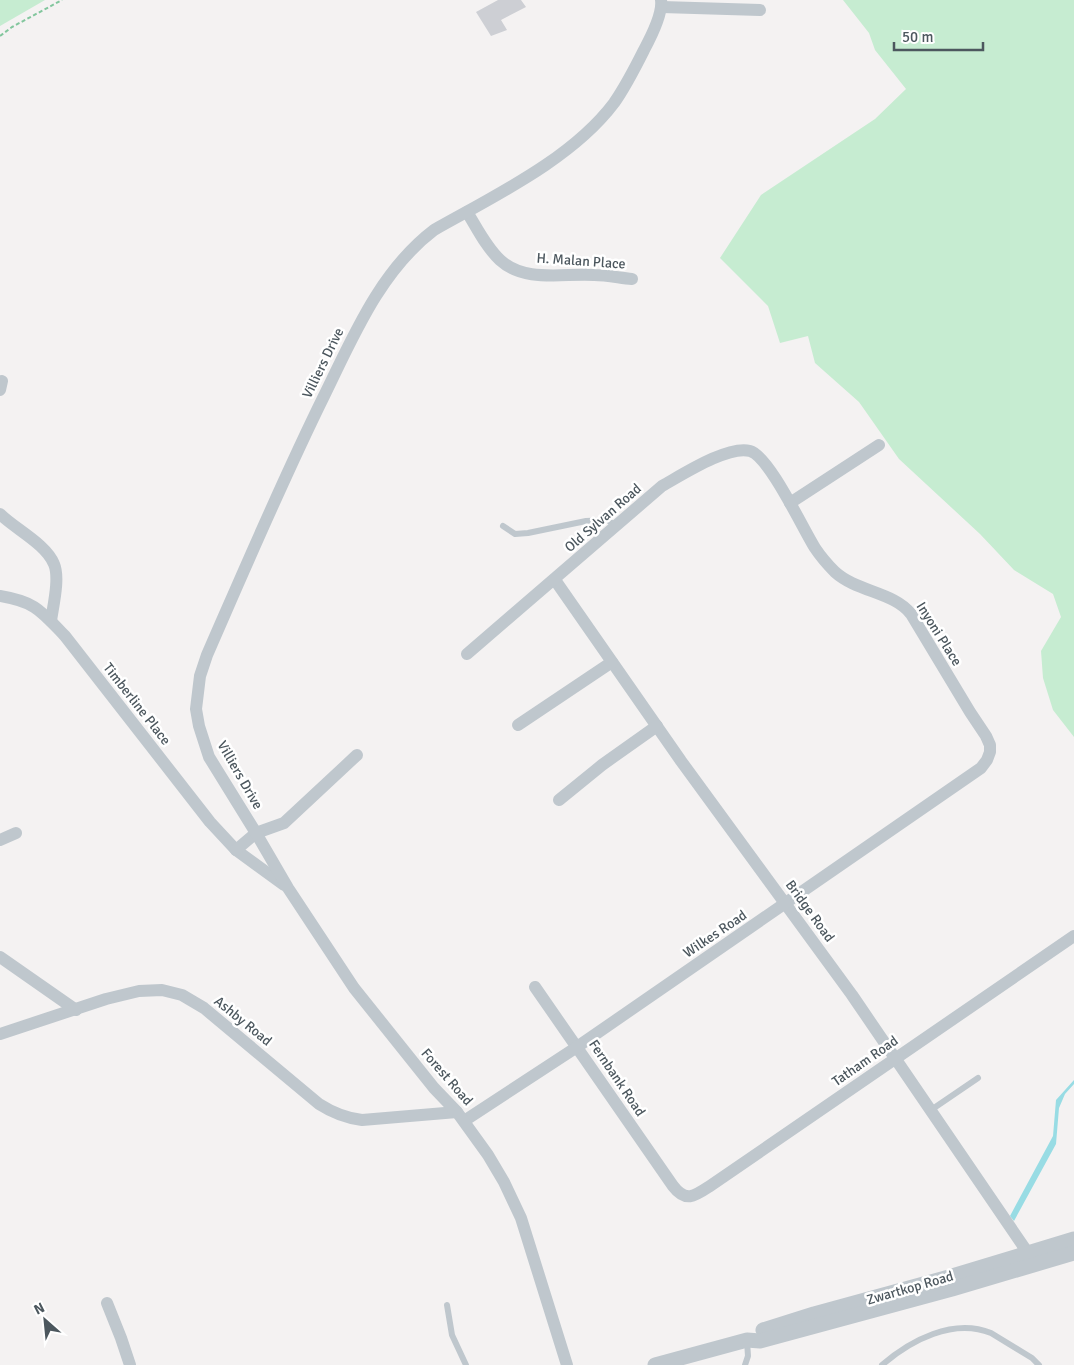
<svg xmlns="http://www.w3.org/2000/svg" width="1074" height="1365" font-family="Signika,sans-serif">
<rect width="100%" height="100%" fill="#f4f2f2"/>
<!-- green -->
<g fill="#c6ecd1">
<polygon points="0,0 45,0 0,26"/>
<polygon points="843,0 1074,0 1074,737 1053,710 1043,678 1041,651 1061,617 1053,594 1014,570 980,534 899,459 859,402 815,363 808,336 780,343 768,306 720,258 761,195 875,119 906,89 875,50 869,33"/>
</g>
<!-- water -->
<polygon fill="#98dce4" points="1074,1080 1074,1084 1065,1094 1059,1108 1056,1144 1014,1221 1010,1216 1053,1136 1056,1100"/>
<!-- building -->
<polygon fill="#cdcfd4" points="498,0 521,0 526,7 501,20 507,30 491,36 476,12"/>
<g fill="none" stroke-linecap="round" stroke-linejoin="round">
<!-- path -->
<polyline stroke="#82c69d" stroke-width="2" stroke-dasharray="4 2.5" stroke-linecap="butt" points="0,36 12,27 62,0"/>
<!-- service -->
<g stroke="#bfc7cd" stroke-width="6">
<polyline points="503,526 515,534 528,533 586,521 608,520 615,526"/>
<polyline points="931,1110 978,1078"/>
<polyline points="447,1305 452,1335 466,1365"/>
<polyline points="745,1365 748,1356 747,1341"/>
<path d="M 882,1365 C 911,1340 953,1318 991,1333 L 1032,1358 L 1039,1365"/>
</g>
<!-- minor -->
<g stroke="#bfc7cd" stroke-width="12">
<polyline points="662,7 760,10"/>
<path d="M 467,212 C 477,228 486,247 500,260 C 525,283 563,273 594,275 C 607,275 620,278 632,279"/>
<polyline points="0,390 2,381"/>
<polyline points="790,503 879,445"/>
<path d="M 0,514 C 15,529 46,544 54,564 C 60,578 53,606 51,621"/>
<polyline points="555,580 681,761 852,995 1032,1259"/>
<path d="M 0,596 C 36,602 41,611 65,636 L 210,822 L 236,850 L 284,885"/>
<polyline points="518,725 612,662"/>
<polyline points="559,800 602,765 657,726"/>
<polyline points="0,840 16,833"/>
<polyline points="236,850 256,833 284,823 357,755"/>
<polyline points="0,957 76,1010"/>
<path d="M 535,987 L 673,1186 C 686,1203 695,1196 710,1186 L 1074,936"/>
<path d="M 0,1034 L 106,999 L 139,991 L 162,990 L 182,995 L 204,1008 L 319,1104 C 333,1113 345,1118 362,1120 L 457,1112"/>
<path d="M 464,1121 L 577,1047 L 981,768 L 987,760 L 990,752 L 990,745 L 986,736 L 970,712 L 911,614 C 894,592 857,592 835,572 C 828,565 821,557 815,548 C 803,529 769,456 750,451 C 728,445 682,475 662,486 L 467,654"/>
<polyline points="107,1303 121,1338 130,1365"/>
<path d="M 567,1365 L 521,1218 L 504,1182 L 488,1155 L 457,1112 L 434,1088 L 354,988 L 288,888 L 256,833 L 209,757 L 199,726 L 196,709 L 200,676 L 207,655 C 245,568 282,481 324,396 C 353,337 380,271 434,230 C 494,196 572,159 614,103 C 626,86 635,68 644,50 C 651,37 663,14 661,0"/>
</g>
<!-- tertiary -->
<g stroke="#bfc7cd" stroke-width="15">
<polyline points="763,1330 814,1314 949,1277 1074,1239"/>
<polyline points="655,1365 747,1340 760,1341 952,1289 1074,1253"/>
</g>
</g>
<g text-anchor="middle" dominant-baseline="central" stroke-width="5" stroke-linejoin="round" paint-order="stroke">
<!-- street labels -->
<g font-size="14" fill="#4c575e" stroke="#fff">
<text transform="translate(581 261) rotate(4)">H. Malan Place</text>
<text transform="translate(323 363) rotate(-64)">Villiers Drive</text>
<text transform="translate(603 518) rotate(-41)">Old Sylvan Road</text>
<text transform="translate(939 634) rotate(58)">Inyoni Place</text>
<text transform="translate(137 704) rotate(52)">Timberline Place</text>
<text transform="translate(240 775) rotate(60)">Villiers Drive</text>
<text transform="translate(810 911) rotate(54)">Bridge Road</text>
<text transform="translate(715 934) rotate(-34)">Wilkes Road</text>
<text transform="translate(243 1021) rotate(39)">Ashby Road</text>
<text transform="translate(865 1061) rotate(-35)">Tatham Road</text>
<text transform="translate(447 1077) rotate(49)">Forest Road</text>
<text transform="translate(617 1078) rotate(56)">Fernbank Road</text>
<text transform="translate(910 1288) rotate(-16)">Zwartkop Road</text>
</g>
</g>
<!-- north arrow -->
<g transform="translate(45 1320) rotate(333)" stroke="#ffffff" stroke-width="4" paint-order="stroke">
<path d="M0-4L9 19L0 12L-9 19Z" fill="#4c575e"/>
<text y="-8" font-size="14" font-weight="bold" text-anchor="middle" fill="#4c575e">N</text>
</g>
<!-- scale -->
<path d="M894 42v8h89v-8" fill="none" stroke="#4c575e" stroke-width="2.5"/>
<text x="902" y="42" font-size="15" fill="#4c575e" stroke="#ffffff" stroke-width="4" paint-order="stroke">50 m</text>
</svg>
